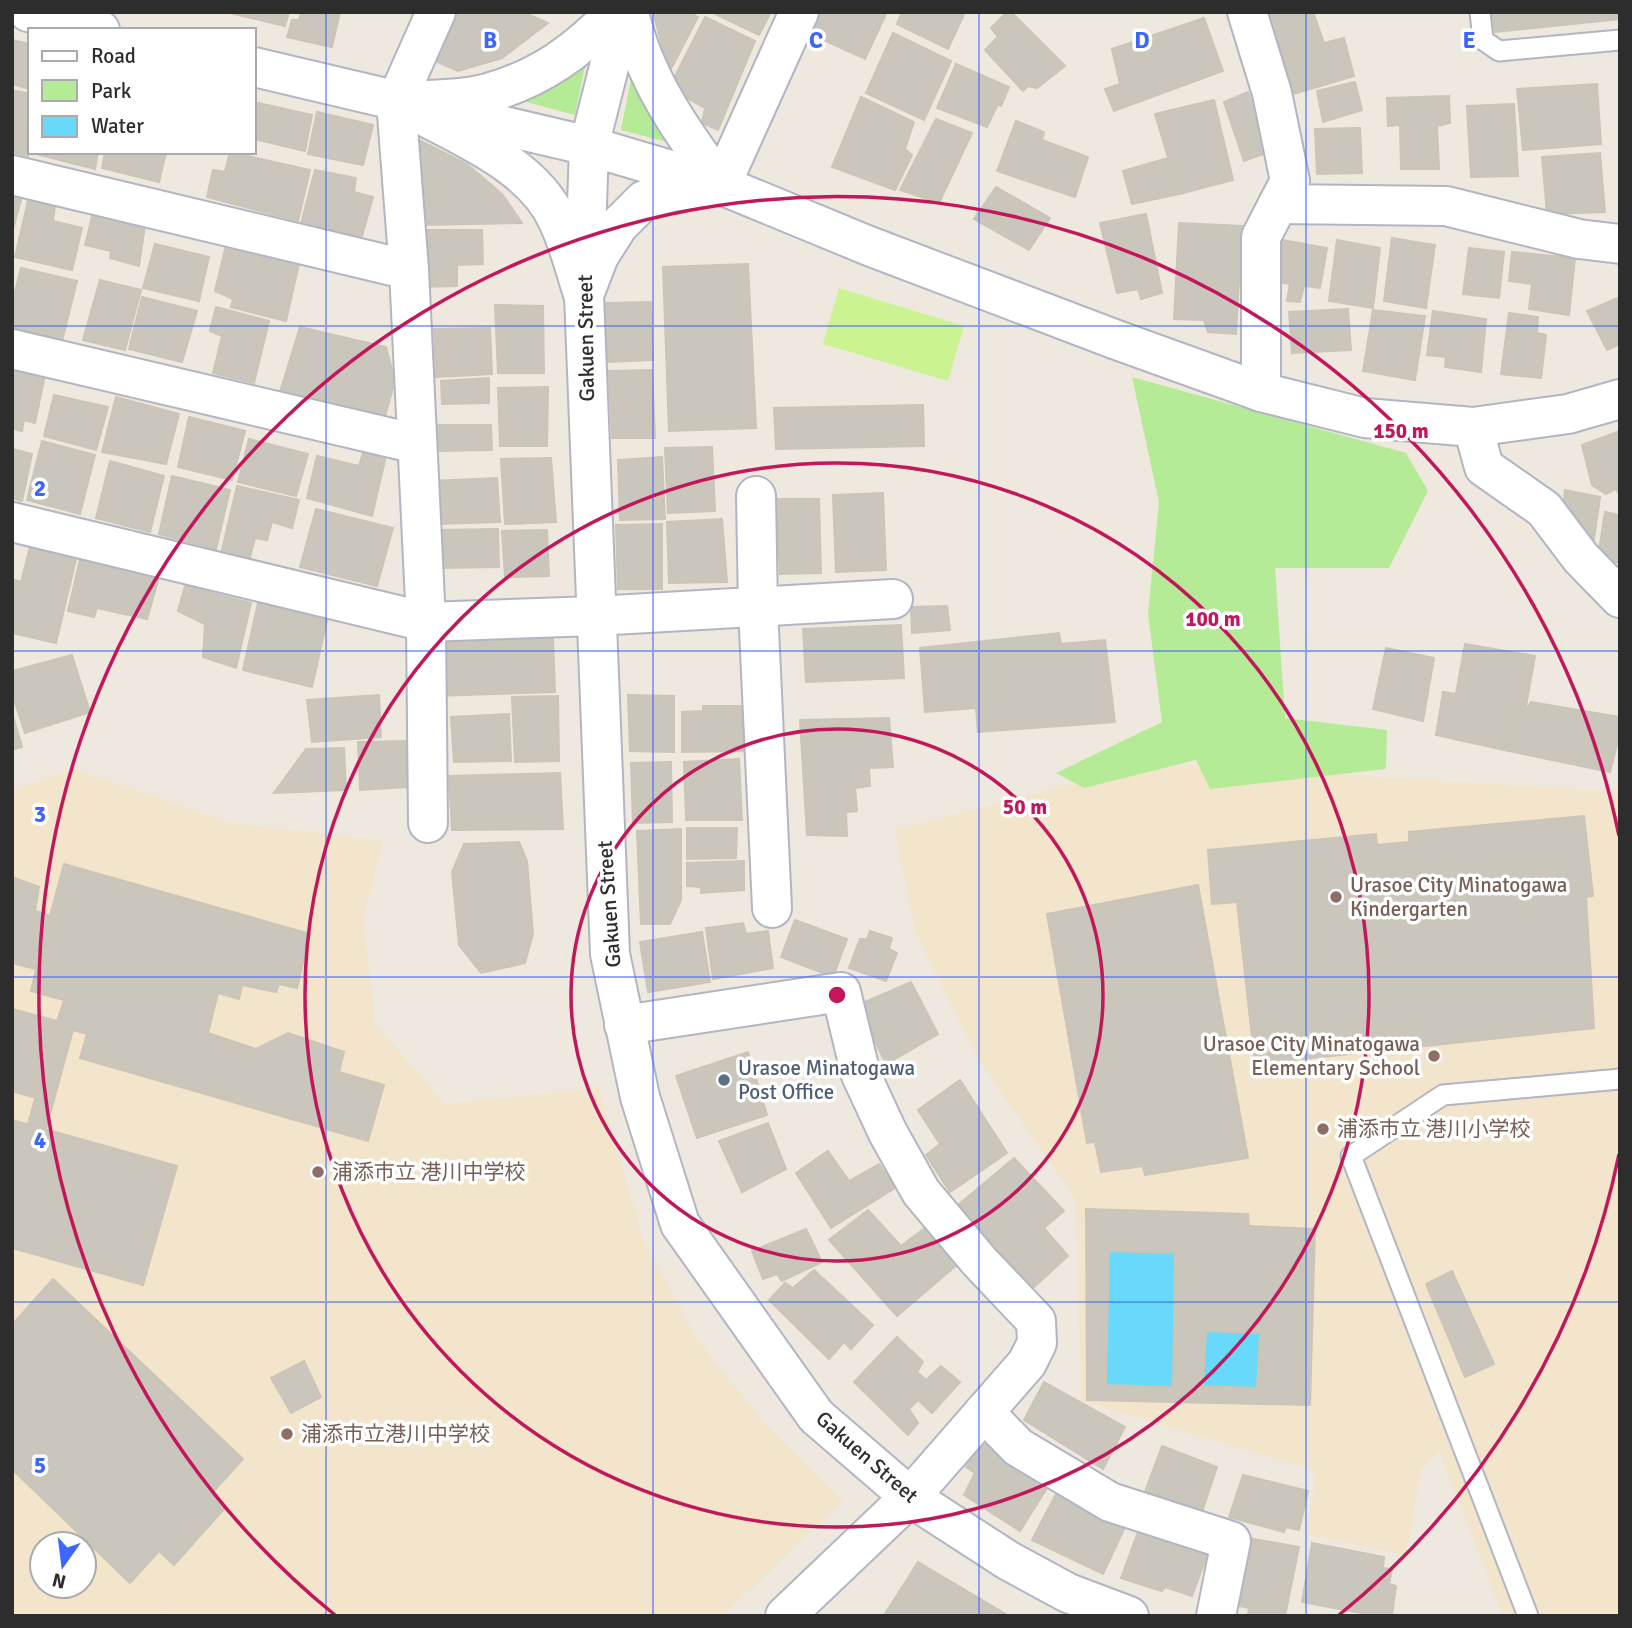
<svg xmlns="http://www.w3.org/2000/svg" width="1632" height="1628" font-family="Signika,'Noto Sans JP',sans-serif">
<rect width="100%" height="100%" fill="#efe8de"/>
<!-- education -->
<g fill="#f2e5cc" fill-rule="evenodd">
<polygon points="1151,763 1620,792 1620,1616 1503,1616 1439,1451 1421,1470 1406,1555 1307,1534 1316,1471 1081,1401 1076,1200 978,1059 915,931 895,830"/>
<path d="M 74,769 L 233,823 L 383,841 L 363,917 L 375,1023 L 445,1104 L 599,1088 L 643,1239 L 699,1341 L 768,1427 L 843,1501 L 723,1616 L 179,1616 L 162,1611 L 152,1616 L 16,1616 L 12,1612 L 12,790 ZM 42,1544 L 84,1544 L 84,1586 L 42,1586 Z"/>
</g>
<!-- green -->
<g fill="#b5eb96">
<polygon points="586,61 575,115 523,101 548,90"/>
<polygon points="633,69 679,145 621,130"/>
<polygon points="1132,377 1406,453 1428,491 1389,568 1275,568 1285,718 1387,730 1386,769 1210,789 1196,760 1084,788 1056,773 1162,722 1148,614 1159,502"/>
</g>
<!-- pitch -->
<polygon fill="#ccf391" points="839,288 964,326 948,381 823,344"/>
<!-- water -->
<g fill="#68d8fb">
<polygon points="1109,1251 1175,1253 1173,1387 1106,1385"/>
<polygon points="1206,1331 1260,1333 1257,1388 1203,1386"/>
</g>
<!-- building -->
<g fill="#cbc6bc" stroke="#ccc4b7" stroke-width="2" fill-rule="evenodd">
<polygon points="226,12 289,12 285,26"/>
<polygon points="301,12 340,12 332,47 287,37 292,20 299,20"/>
<polygon points="446,12 523,12 548,23 502,58 458,71 426,57"/>
<polygon points="653,12 690,12 698,17 671,69 666,60"/>
<polygon points="711,12 771,12 759,35"/>
<polygon points="814,12 882,12 886,14 865,59 806,32"/>
<polygon points="902,12 965,12 948,49 897,24"/>
<polygon points="1007,12 1011,12 1065,66 1037,88 1028,86 1023,91 985,50 998,37 991,28"/>
<polygon points="1258,12 1313,12 1324,43 1344,38 1354,76 1283,97"/>
<polygon points="1492,12 1620,12 1620,19 1495,32"/>
<polygon points="705,17 755,41 718,130 702,123 705,108 669,88"/>
<polygon points="1204,18 1223,71 1114,111 1105,89 1120,84 1112,49"/>
<polygon points="893,33 951,61 924,120 866,93"/>
<polygon points="12,40 30,44 30,89 12,84"/>
<polygon points="956,64 1009,87 1001,106 998,104 987,127 937,108"/>
<polygon points="1355,82 1362,110 1323,122 1317,91"/>
<polygon points="1597,84 1601,144 1523,150 1517,89"/>
<polygon points="12,90 30,94 30,147 28,156 12,152"/>
<polygon points="1248,92 1269,152 1244,161 1224,102"/>
<polygon points="1449,96 1450,123 1437,126 1439,169 1401,169 1400,125 1388,126 1387,98"/>
<polygon points="861,97 914,122 905,149 912,155 895,190 832,167"/>
<polygon points="1214,100 1233,180 1179,194 1155,114"/>
<polygon points="254,102 312,115 305,151 254,139"/>
<polygon points="1514,104 1518,176 1471,177 1467,106"/>
<polygon points="317,112 373,125 363,165 308,154"/>
<polygon points="936,119 972,133 939,203 900,190"/>
<polygon points="1016,121 1044,132 1042,140 1088,157 1075,197 997,171"/>
<polygon points="1360,128 1362,173 1317,174 1315,129"/>
<polygon points="419,140 467,164 502,194 522,223 423,225"/>
<polygon points="36,152 98,152 95,169 36,154"/>
<polygon points="105,152 166,152 159,182 102,168"/>
<polygon points="230,152 310,170 298,221 207,197 213,170 225,172"/>
<polygon points="1600,153 1605,212 1547,214 1542,157"/>
<polygon points="1168,158 1179,194 1132,204 1123,171"/>
<polygon points="315,170 356,178 354,192 373,197 362,236 301,224"/>
<polygon points="996,187 1050,218 1029,250 974,219"/>
<polygon points="30,192 56,199 53,221 82,228 72,270 15,257"/>
<polygon points="12,194 22,196 12,233"/>
<polygon points="95,205 146,219 139,266 110,258 111,251 85,245"/>
<polygon points="1146,214 1162,293 1141,299 1138,289 1117,293 1100,223"/>
<polygon points="1179,223 1242,226 1236,334 1208,332 1204,320 1174,319"/>
<polygon points="420,230 482,230 483,264 457,265 457,286 422,287"/>
<polygon points="1392,238 1435,245 1426,308 1384,301"/>
<polygon points="1277,239 1327,248 1320,288 1304,286 1300,302 1287,301 1290,284 1269,281"/>
<polygon points="1337,240 1380,248 1373,308 1329,301"/>
<polygon points="155,244 209,257 199,301 143,288"/>
<polygon points="226,245 299,264 286,321 231,307 233,299 215,291"/>
<polygon points="1469,248 1504,252 1499,298 1463,294"/>
<polygon points="1512,252 1575,258 1569,315 1529,309 1532,284 1509,281"/>
<polygon points="748,264 756,428 669,431 663,267"/>
<polygon points="21,268 77,281 62,341 12,329 12,304"/>
<polygon points="100,280 141,290 125,350 83,340"/>
<polygon points="142,297 197,311 182,362 129,349"/>
<polygon points="1620,297 1620,344 1607,350 1587,311"/>
<polygon points="651,302 653,360 607,362 605,303"/>
<polygon points="495,305 543,306 544,373 498,373"/>
<polygon points="216,307 269,321 254,383 213,373 222,336 210,331"/>
<polygon points="1348,309 1351,350 1292,353 1289,312"/>
<polygon points="1373,310 1425,316 1415,380 1363,371"/>
<polygon points="1433,311 1486,319 1481,372 1445,367 1446,357 1427,355"/>
<polygon points="1509,313 1538,317 1537,333 1546,335 1541,378 1501,374"/>
<polygon points="300,327 386,347 395,381 385,416 280,392"/>
<polygon points="490,328 492,374 436,377 434,329"/>
<polygon points="12,367 45,375 35,423 24,420 22,431 12,429"/>
<polygon points="652,370 655,438 612,438 609,371"/>
<polygon points="489,378 489,403 442,404 441,381"/>
<polygon points="548,387 547,446 500,446 498,388"/>
<polygon points="54,395 108,407 96,450 44,436"/>
<polygon points="116,397 179,414 166,464 102,452"/>
<polygon points="923,405 924,446 776,449 774,408"/>
<polygon points="189,417 245,431 232,480 178,467"/>
<polygon points="435,425 491,425 492,450 438,451"/>
<polygon points="1620,431 1620,496 1616,489 1606,494 1592,485 1582,445"/>
<polygon points="249,439 308,454 296,496 238,482"/>
<polygon points="42,441 95,455 80,514 27,500"/>
<polygon points="712,447 715,511 668,513 665,448"/>
<polygon points="12,449 32,454 22,501 12,498"/>
<polygon points="364,450 386,456 372,516 307,498 317,456 359,466"/>
<polygon points="662,457 665,519 620,520 618,460"/>
<polygon points="551,458 556,522 505,524 501,459"/>
<polygon points="110,461 164,476 150,532 96,518"/>
<polygon points="172,476 230,490 216,549 159,534"/>
<polygon points="497,478 500,522 436,524 433,481"/>
<polygon points="237,486 299,500 292,528 272,522 267,540 255,538 250,557 222,550"/>
<polygon points="1565,490 1600,497 1594,539 1575,528 1563,509"/>
<polygon points="883,493 886,570 836,572 833,495"/>
<polygon points="776,499 819,499 821,573 780,574"/>
<polygon points="316,509 393,528 377,586 300,567"/>
<polygon points="1605,512 1620,515 1620,563 1611,561 1610,556 1599,551"/>
<polygon points="722,519 727,582 669,583 667,522"/>
<polygon points="662,524 662,589 618,589 616,525"/>
<polygon points="498,529 499,567 436,568 434,530"/>
<polygon points="547,530 549,576 505,577 502,531"/>
<polygon points="30,547 76,559 56,643 12,633 12,579 21,582"/>
<polygon points="81,555 159,577 147,619 97,608 94,617 68,611"/>
<polygon points="185,586 251,603 236,668 203,657 205,624 178,611"/>
<polygon points="258,603 327,620 312,687 243,670"/>
<polygon points="947,606 950,630 912,633 911,607"/>
<polygon points="901,625 904,678 806,682 803,629"/>
<polygon points="1059,633 1061,644 1105,640 1115,722 978,732 976,708 925,712 920,648"/>
<polygon points="553,638 555,692 437,696 435,641"/>
<polygon points="1465,644 1535,656 1525,712 1517,711 1509,751 1436,735 1443,692 1456,694"/>
<polygon points="1386,648 1434,658 1423,721 1373,709"/>
<polygon points="72,655 90,712 25,733 12,693 12,671"/>
<polygon points="379,695 381,737 312,742 307,700"/>
<polygon points="628,695 674,696 674,752 630,751"/>
<polygon points="558,696 559,761 515,762 512,697"/>
<polygon points="1531,702 1620,717 1620,733 1610,772 1509,751 1517,711 1525,712"/>
<polygon points="703,706 743,706 745,751 682,752 682,712 703,711"/>
<polygon points="12,713 22,747 12,750"/>
<polygon points="509,714 511,761 454,762 451,717"/>
<polygon points="889,718 893,767 869,768 870,786 855,788 857,811 846,812 847,836 807,835 800,720"/>
<polygon points="407,741 408,787 360,790 358,742"/>
<polygon points="344,748 346,790 274,793 306,749"/>
<polygon points="739,759 742,820 686,820 684,762"/>
<polygon points="671,762 672,822 633,823 631,763"/>
<polygon points="560,773 563,829 452,830 449,776"/>
<polygon points="1584,816 1593,896 1586,897 1594,1028 1255,1064 1237,902 1212,904 1208,850 1376,834 1377,845 1409,842 1409,832"/>
<polygon points="687,828 737,828 736,858 687,859"/>
<polygon points="681,829 681,900 670,924 641,924 637,831"/>
<polygon points="519,842 527,861 533,934 525,963 481,973 459,945 452,872 464,844"/>
<polygon points="744,861 744,890 701,893 701,887 687,886 687,863"/>
<polygon points="64,864 310,934 297,988 279,984 276,992 242,985 239,999 218,993 208,1033 256,1049 288,1033 344,1052 339,1072 384,1085 368,1141 80,1058 87,1034 56,1025 64,1000 31,991 36,969 12,963 12,877 39,887 35,911 50,916"/>
<polygon points="1198,885 1248,1158 1145,1175 1143,1166 1101,1172 1095,1142 1087,1143 1047,914"/>
<polygon points="795,920 847,939 833,977 781,957"/>
<polygon points="743,923 746,934 768,931 773,968 713,979 706,928"/>
<polygon points="870,931 892,938 889,949 897,953 886,981 849,968 860,939 867,939"/>
<polygon points="702,932 710,982 648,992 640,942"/>
<polygon points="911,982 938,1034 886,1064 858,1005"/>
<polygon points="12,1009 57,1021 36,1098 12,1091"/>
<polygon points="56,1025 73,1030 46,1129 28,1124"/>
<polygon points="748,1052 767,1115 697,1138 676,1076"/>
<polygon points="960,1080 1007,1153 950,1192 926,1155 940,1144 918,1110"/>
<polygon points="12,1120 177,1166 143,1285 12,1248"/>
<polygon points="768,1123 786,1169 742,1192 719,1141"/>
<polygon points="828,1151 849,1181 879,1164 895,1188 831,1228 796,1173"/>
<polygon points="1014,1158 1064,1211 1044,1228 1068,1256 1033,1288 958,1205"/>
<path d="M 1086,1209 L 1248,1214 L 1249,1226 L 1315,1229 L 1310,1405 L 1087,1400 ZM 1109,1251 L 1175,1253 L 1173,1387 L 1106,1385 ZM 1206,1331 L 1260,1333 L 1257,1388 L 1203,1386 Z"/>
<polygon points="868,1210 901,1246 926,1227 959,1263 897,1316 829,1240"/>
<polygon points="806,1229 822,1262 782,1281 777,1274 763,1279 752,1251"/>
<polygon points="814,1270 873,1325 851,1349 844,1342 829,1359 769,1300 785,1283 793,1288"/>
<polygon points="1452,1271 1494,1364 1465,1377 1426,1284"/>
<polygon points="53,1279 243,1459 212,1493 225,1508 174,1565 159,1551 130,1583 12,1469 12,1325"/>
<polygon points="897,1337 923,1362 917,1372 926,1380 941,1366 960,1382 932,1413 918,1400 909,1409 918,1423 908,1435 854,1382"/>
<polygon points="304,1361 321,1397 291,1413 271,1378"/>
<polygon points="1044,1382 1125,1427 1103,1469 1024,1420"/>
<polygon points="990,1443 1052,1480 1020,1531 964,1495 975,1473 966,1467 979,1447"/>
<polygon points="1162,1446 1217,1467 1202,1512 1145,1492"/>
<polygon points="1243,1475 1308,1491 1299,1530 1286,1527 1284,1532 1229,1517"/>
<polygon points="1057,1492 1126,1525 1103,1574 1032,1540"/>
<polygon points="1141,1524 1209,1550 1192,1596 1165,1587 1162,1591 1121,1578"/>
<polygon points="1243,1537 1299,1547 1285,1616 1248,1615 1249,1608 1231,1604"/>
<polygon points="1312,1543 1384,1557 1383,1568 1392,1569 1389,1584 1396,1586 1392,1616 1377,1616 1302,1602"/>
<polygon points="918,1562 1009,1616 888,1616 885,1614"/>
</g>
<g fill="none" stroke-linecap="round" stroke-linejoin="round">
<defs>
<g id="lane">
<polyline points="1480,12 1483,40 1499,51 1620,40"/>
<polyline points="1528,1616 1351,1156 1443,1095 1620,1079"/>
</g>
<g id="street">
<path d="M 629,12 C 643,77 682,132 721,185"/>
<polyline points="1247,12 1272,93 1290,181 1261,237 1261,392"/>
<path d="M 412,101 C 437,99 464,100 488,93 C 541,78 578,51 615,12"/>
<path d="M 414,111 C 463,137 535,167 558,221 C 569,244 575,270 583,294"/>
<polyline points="12,175 409,270"/>
<polyline points="721,185 799,12"/>
<polyline points="1278,204 1446,206 1579,239 1620,244"/>
<polyline points="584,295 599,256 618,226 644,200 672,192 721,185"/>
<polyline points="12,349 417,444"/>
<polyline points="1473,427 1484,467 1544,509 1581,558 1620,598"/>
<polyline points="756,496 758,608 772,908"/>
<polyline points="12,522 426,622 595,616 893,599"/>
<polyline points="428,823 426,622 409,270 396,102 436,12"/>
<polyline points="624,1025 841,992 861,1075 888,1133 921,1192 979,1261 1036,1321 1037,1343 1027,1363 910,1497 785,1616"/>
<polyline points="984,1412 1018,1447 1110,1502 1231,1541 1216,1616"/>
</g>
<g id="secondary">
<polyline points="28,12 100,30"/>
<polyline points="623,12 589,146 584,295 610,954 640,1097 680,1224 816,1416 910,1497 1009,1561 1068,1593 1129,1616"/>
<polyline points="254,67 589,146 721,185 869,246 1114,339 1261,392 1365,418 1473,427 1568,414 1620,399"/>
</g>
</defs>
<!-- lane casing -->
<use href="#lane" stroke="#b2b5c2" stroke-width="23"/>
<!-- street casing -->
<use href="#street" stroke="#b2b5c2" stroke-width="42"/>
<!-- secondary casing -->
<use href="#secondary" stroke="#b2b5c2" stroke-width="42"/>
<!-- lane -->
<use href="#lane" stroke="#fff" stroke-width="19"/>
<!-- street -->
<use href="#street" stroke="#fff" stroke-width="38"/>
<!-- secondary -->
<use href="#secondary" stroke="#fff" stroke-width="38"/>
</g>
<!-- grid -->
<path fill="none" stroke="#3c66ff" stroke-width="2" stroke-opacity="0.55" d="M 326,12 L 326,1616M 653,12 L 653,1616M 979,12 L 979,1616M 1306,12 L 1306,1616M 12,326 L 1620,326M 12,651 L 1620,651M 12,977 L 1620,977M 12,1302 L 1620,1302"/>
<!-- distance rings -->
<g fill="none" stroke="#c2185b" stroke-width="3.5">
<circle cx="837" cy="995" r="266"/>
<circle cx="837" cy="995" r="532"/>
<path d="M1619 1154A798 798 0 0 1 1339 1615M335 1615A798 798 0 1 1 1619 836"/>
</g>
<!-- markers -->
<g fill="#8d6e63" stroke="#fff" stroke-width="2.5">
<circle cx="1336" cy="897" r="7"/>
<circle cx="1434" cy="1056" r="7"/>
<circle cx="1323" cy="1129" r="7"/>
<circle cx="318" cy="1172" r="7"/>
<circle cx="287" cy="1434" r="7"/>
</g>
<circle fill="#5c6f8a" stroke="#fff" stroke-width="2.5" cx="724" cy="1080" r="7"/>
<g text-anchor="middle" dominant-baseline="central" stroke-width="7" stroke-linejoin="round" paint-order="stroke">
<!-- street labels -->
<g font-size="21" fill="#2d2d2d" stroke="#fff">
<text transform="translate(586 338) rotate(-91)">Gakuen Street</text>
<text transform="translate(609 904) rotate(-94)">Gakuen Street</text>
<text transform="translate(867 1457) rotate(41)">Gakuen Street</text>
</g>
<!-- education labels -->
<g font-size="21" fill="#785e54" stroke="#fff" text-anchor="start">
<text x="1350" y="885">Urasoe City Minatogawa<tspan x="1350" dy="24">Kindergarten</tspan></text>
<text x="1420" y="1044" text-anchor="end">Urasoe City Minatogawa<tspan x="1420" dy="24">Elementary School</tspan></text>
<text x="1337" y="1129">浦添市立 港川小学校</text>
<text x="332" y="1172">浦添市立 港川中学校</text>
<text x="301" y="1434">浦添市立港川中学校</text>
</g>
<!-- service labels -->
<g font-size="21" fill="#4e5e75" stroke="#fff" text-anchor="start">
<text x="738" y="1068">Urasoe Minatogawa<tspan x="738" dy="24">Post Office</tspan></text>
</g>
</g>
<g font-size="23" text-anchor="middle" font-weight="bold" fill="#3c66ff" stroke="#fff" stroke-width="7" stroke-linejoin="round" paint-order="stroke">
<text x="490" y="48">B</text>
<text x="816" y="48">C</text>
<text x="1142" y="48">D</text>
<text x="1469" y="48">E</text>
<text x="40" y="496">2</text>
<text x="40" y="822">3</text>
<text x="40" y="1148">4</text>
<text x="40" y="1473">5</text>
</g>
<circle cx="837" cy="995" r="10" fill="#c2185b" stroke="#fff" stroke-width="3.5"/>
<g font-size="21" text-anchor="middle" font-weight="bold" fill="#c2185b" stroke="#fff" stroke-width="7" stroke-linejoin="round" paint-order="stroke">
<text x="1401" y="438">150 m</text>
<text x="1213" y="626">100 m</text>
<text x="1025" y="814">50 m</text>
</g>
<!-- border -->
<rect width="1632" height="1628" fill="none" stroke="#2d2d2d" stroke-width="28"/>
<!-- legend -->
<rect x="28" y="28" width="228" height="126" fill="#ffffff" stroke="#ababab" stroke-width="2"/>
<rect x="42" y="51" width="35" height="10" fill="#ffffff" stroke="#ababab" stroke-width="2"/>
<text x="91" y="63" font-size="21" fill="#2d2d2d">Road</text>
<rect x="42" y="80" width="35" height="21" fill="#b5eb96" stroke="#ababab" stroke-width="2"/>
<text x="91" y="98" font-size="21" fill="#2d2d2d">Park</text>
<rect x="42" y="116" width="35" height="21" fill="#68d8fb" stroke="#ababab" stroke-width="2"/>
<text x="91" y="133" font-size="21" fill="#2d2d2d">Water</text>
<!-- north arrow -->
<g transform="translate(63 1565) rotate(194)"><circle r="33" fill="#ffffff" stroke="#ababab" stroke-width="2"/>
<path d="M0-5L12 26L0 18L-12 26Z" fill="#3c66ff"/>
<text y="-10" font-size="19" font-weight="bold" text-anchor="middle" fill="#2d2d2d">N</text>
</g>
</svg>
